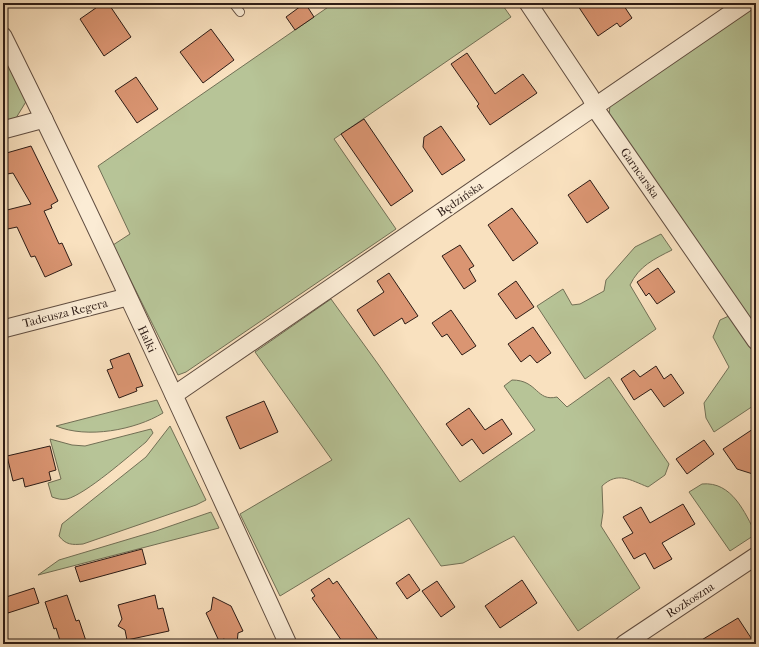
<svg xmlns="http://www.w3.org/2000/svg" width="759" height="647" font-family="'IM FELL French Canon',serif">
<rect width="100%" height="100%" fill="#f9e1bf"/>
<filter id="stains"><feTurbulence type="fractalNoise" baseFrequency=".005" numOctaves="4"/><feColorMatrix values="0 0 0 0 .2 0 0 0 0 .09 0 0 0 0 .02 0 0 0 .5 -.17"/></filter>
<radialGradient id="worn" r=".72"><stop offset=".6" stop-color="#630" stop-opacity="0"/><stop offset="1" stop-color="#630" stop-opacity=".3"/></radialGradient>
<!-- green -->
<g fill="#b7c497" stroke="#727056">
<polygon points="334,3 501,3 511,17 334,139 396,229 186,372 178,375 113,245 130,234 98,166"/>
<polygon points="756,3 756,327 609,116 610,105"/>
<polygon points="3,50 27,100 16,118 3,121"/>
<path d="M 661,234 L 672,250 C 654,259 639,266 630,285 L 656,329 L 585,379 L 537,306 L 563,289 L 572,305 L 580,304 L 604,291 L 606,280 L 635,247 Z"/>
<path d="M 331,299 L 378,364 L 460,482 L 535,430 L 504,386 L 512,380 C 538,380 536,402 557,397 L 567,407 L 609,377 L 669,464 L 665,475 L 648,487 C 630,480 618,471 602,486 L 603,512 L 601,526 L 640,588 L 578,631 L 514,536 L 463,563 L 441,566 L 409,518 L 280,596 L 240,514 L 332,460 L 255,352 Z"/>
<polygon points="731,315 756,352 756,404 714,432 706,418 704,403 729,367 713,337 720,320"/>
<path d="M 157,400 L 163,413 C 135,430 87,439 56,426 Z"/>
<path d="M 170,426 L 206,500 L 196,505 L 83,544 C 72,545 66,545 59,536 L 62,524 L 146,457 Z"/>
<path d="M 151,429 L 153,433 L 146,442 C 129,456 86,494 67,499 C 61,500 58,499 52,497 L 48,483 L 61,479 L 50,439 L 72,445 L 85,446 Z"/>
<path d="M 702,484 C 732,481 745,513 756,534 L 730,551 L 689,492 Z"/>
<polygon points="211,512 219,528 38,575 59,560 156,531"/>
</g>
<!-- building -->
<g fill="#da9572" stroke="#2d1c16">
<polygon points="103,3 108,3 131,37 104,56 80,19"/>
<polygon points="305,3 314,17 295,30 286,17"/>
<polygon points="576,3 622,3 632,18 620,27 617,23 598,36"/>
<polygon points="211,29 234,60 203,83 180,52"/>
<polygon points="467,53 495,94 523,74 537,93 490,125 477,106 479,104 451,64"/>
<polygon points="136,77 158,109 137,123 115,91"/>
<polygon points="364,119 413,191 391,206 341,134"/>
<polygon points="441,126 465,160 442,175 423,147 424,137"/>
<polygon points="31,146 58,201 51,205 52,208 44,211 59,244 62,243 72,265 45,277 35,256 31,257 17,227 3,230 3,211 31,204 13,173 7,174 3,154"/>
<polygon points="590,180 609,208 587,223 568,195"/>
<polygon points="512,208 538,243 513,261 488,225"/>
<polygon points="460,245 474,266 469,269 476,281 464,289 442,256"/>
<polygon points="658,268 675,292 657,304 649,293 646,296 637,282"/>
<polygon points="389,273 418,316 405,324 402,318 374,336 357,310 384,292 377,281"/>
<polygon points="516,281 534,307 516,319 498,294"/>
<polygon points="451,310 476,346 462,355 447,334 442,337 432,323"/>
<polygon points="533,327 551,353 537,363 530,355 521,362 508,344"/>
<polygon points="129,353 143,386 136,388 137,391 119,398 107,370 113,368 110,360"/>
<polygon points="656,366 664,379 671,374 684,393 664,407 651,389 634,400 621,379 634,370 640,377"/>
<polygon points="264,401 278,432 240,449 226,417"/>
<polygon points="469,408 485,430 502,419 512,434 483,454 472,439 462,446 446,424"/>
<polygon points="756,427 756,475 737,469 723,449"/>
<polygon points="704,440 714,454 687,474 676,459"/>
<polygon points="50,446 56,470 49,472 51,480 25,487 23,478 13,481 7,456"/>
<polygon points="683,504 695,524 662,543 672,559 654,569 645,553 634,559 622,539 633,533 623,517 641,507 650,523"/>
<polygon points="142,549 146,564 80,582 75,567"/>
<polygon points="409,574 420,590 407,599 396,583"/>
<polygon points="329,578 333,584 337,581 381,644 344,644 312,598 315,596 311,590"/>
<polygon points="522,580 537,603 500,628 485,606"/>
<polygon points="437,581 455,607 441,617 422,591"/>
<polygon points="34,588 39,603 8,613 3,598"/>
<polygon points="67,595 76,621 79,620 87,644 61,644 56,628 54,629 45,602"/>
<polygon points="155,595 158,609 163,608 169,631 127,640 125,630 118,626 122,619 118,605"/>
<polygon points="213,597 231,606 243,631 238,633 237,644 231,644 224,639 219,641 206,613 211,610"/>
<polygon points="738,618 755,644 695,644"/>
</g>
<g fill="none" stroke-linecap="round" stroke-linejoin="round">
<defs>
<polyline id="lane" points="233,3 240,12"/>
<g id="street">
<polyline points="528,3 590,96 599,114 756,341"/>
<path d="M 3,36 C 103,237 195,441 288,644"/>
<polyline points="3,130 44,119"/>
<polyline points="3,329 127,297"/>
<polyline points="174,395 746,3"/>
<polyline points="624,644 756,556"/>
</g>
</defs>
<!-- lane casing -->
<use href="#lane" stroke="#604d40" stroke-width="10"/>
<!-- street casing -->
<use href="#street" stroke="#604d40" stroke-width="19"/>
<!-- lane -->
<use href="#lane" stroke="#fbecd5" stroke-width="8"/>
<!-- street -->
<use href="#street" stroke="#fbecd5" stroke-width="17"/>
</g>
<g text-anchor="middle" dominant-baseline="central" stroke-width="3.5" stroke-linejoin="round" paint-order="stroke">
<!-- street labels -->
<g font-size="12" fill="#2d1c16" stroke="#fbecd5">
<text transform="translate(640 173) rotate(55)">Garncarska</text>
<text transform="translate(460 199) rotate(-34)">Będzińska</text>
<text transform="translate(65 313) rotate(-14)">Tadeusza Regera</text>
<text transform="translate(147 339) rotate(65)">Halki</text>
<text transform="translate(690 600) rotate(-33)">Rozkoszna</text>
</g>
</g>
<!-- margin -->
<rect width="759" height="647" fill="none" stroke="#f9e1bf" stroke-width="16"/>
<rect x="4" y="4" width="751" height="639" fill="none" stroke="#2d1c16" stroke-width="2"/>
<rect x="8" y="8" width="743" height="631" fill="none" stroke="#2d1c16"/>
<rect width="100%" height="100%" filter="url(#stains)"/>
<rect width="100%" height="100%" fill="url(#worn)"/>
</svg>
